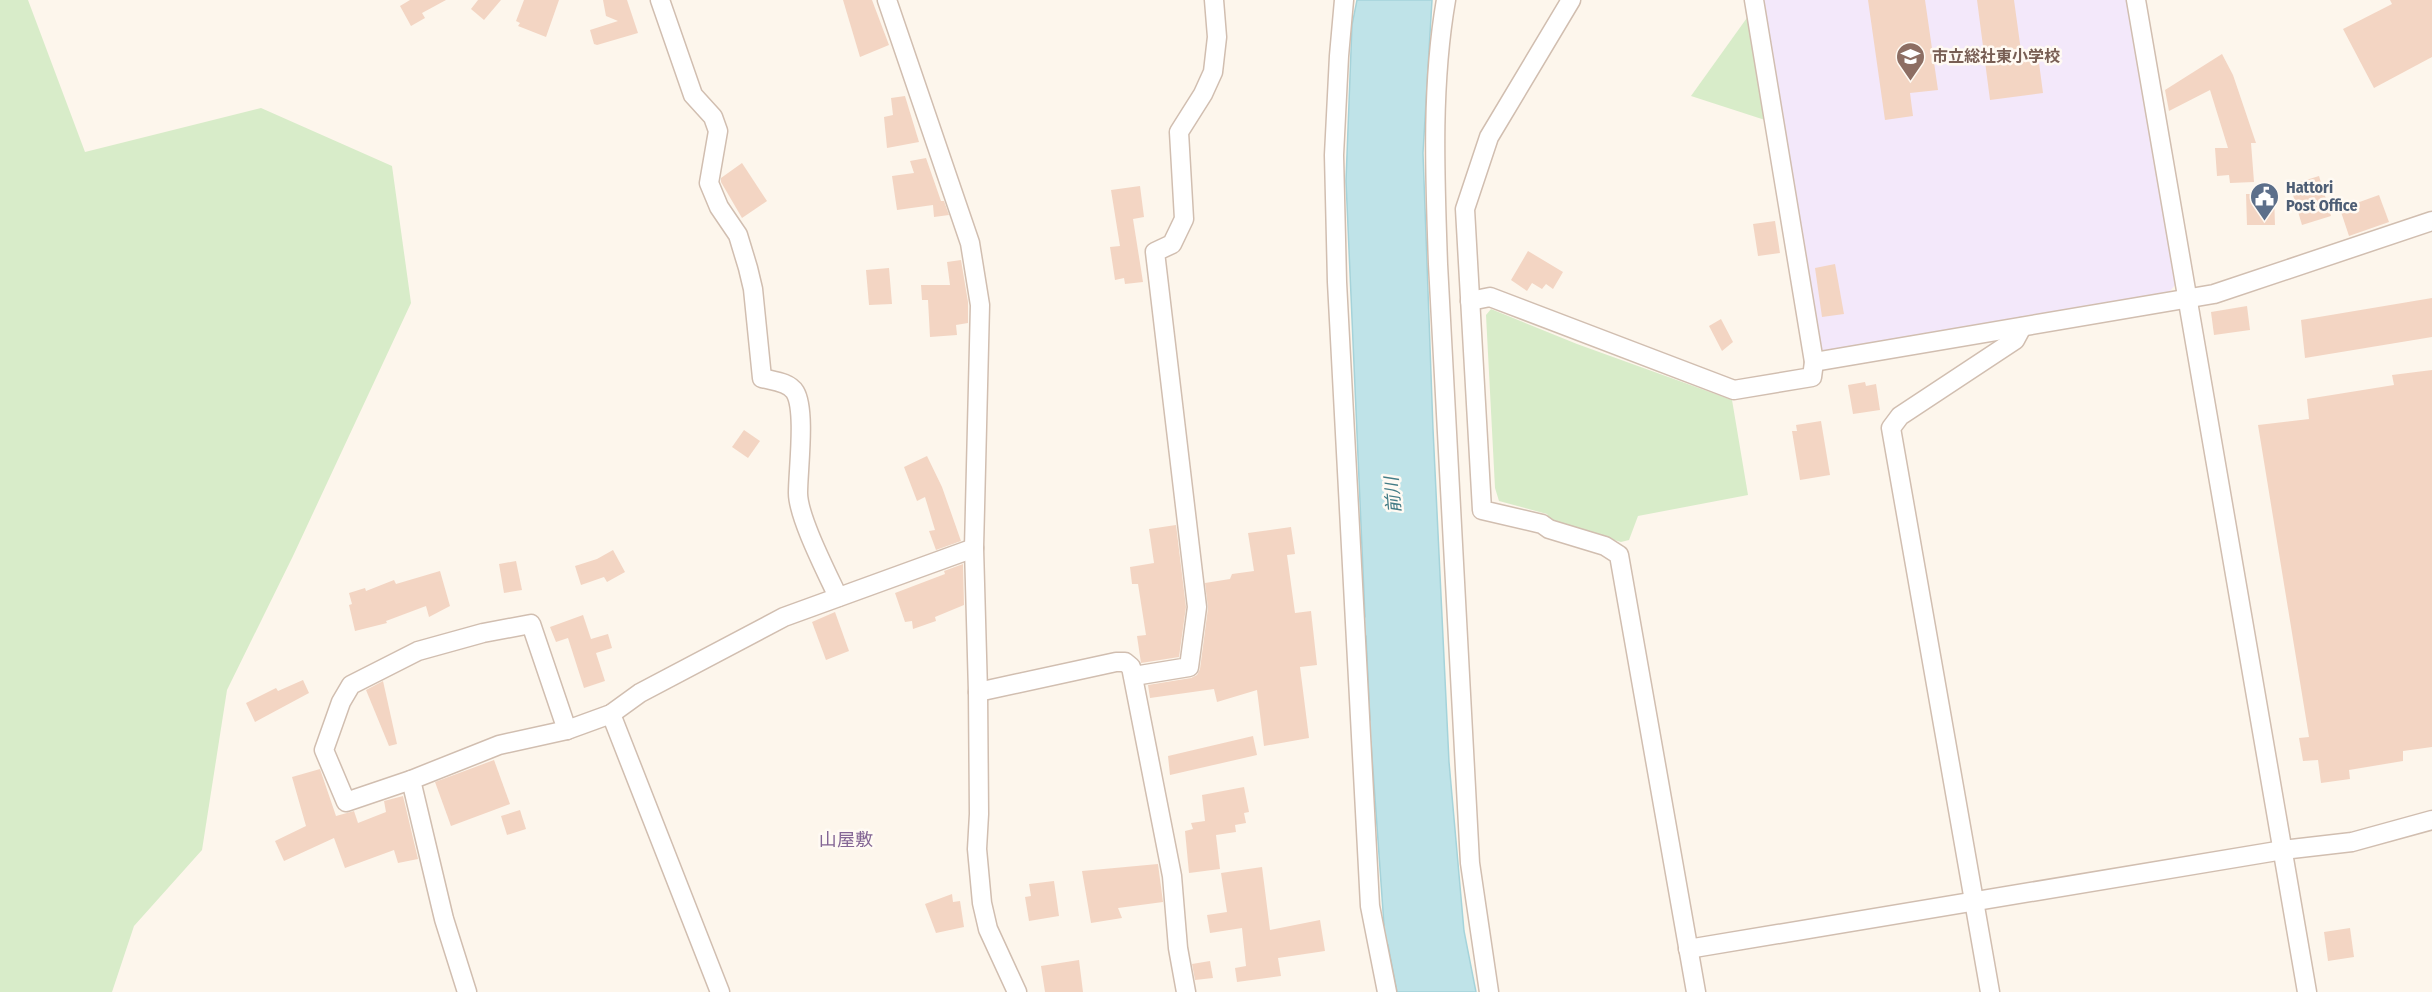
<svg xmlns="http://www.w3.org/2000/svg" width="2432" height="992" font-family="'Fira Sans Condensed','Noto Sans JP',sans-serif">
<rect width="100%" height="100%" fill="#fdf6ec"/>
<!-- education -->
<polygon fill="#f3e8fa" points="1760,0 2127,0 2175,285 2166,296 1825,355 1818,349"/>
<!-- green -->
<g fill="#d8ecc9">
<polygon points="0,0 28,0 85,152 261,108 392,166 411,303 293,556 227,690 202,850 134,926 112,992 0,992"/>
<polygon points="1749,15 1765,120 1691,96"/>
<polygon points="1491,309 1577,344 1732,400 1748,495 1638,516 1629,540 1621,542 1551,521 1547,514 1499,501 1495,488 1486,315"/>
</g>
<!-- water -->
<polygon fill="#bfe3e8" stroke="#a5d3da" stroke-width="1.5" points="1357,0 1432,0 1423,153 1433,429 1449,762 1464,931 1476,992 1397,992 1388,945 1383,945 1381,929 1384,925 1371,742 1369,742 1366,722 1370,720 1366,636 1362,635 1361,620 1365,617 1346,181 1352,25"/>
<!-- building -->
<g fill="#f3d5c3">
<polygon points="410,0 446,0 422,13 425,18 411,26 400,6"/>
<polygon points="478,0 501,0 484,20 471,9"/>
<polygon points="524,0 559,0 546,37 518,26 520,23 516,21"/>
<polygon points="603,0 627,0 638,33 597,45 594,44 590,30 618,21 606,16"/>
<polygon points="843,0 872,0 889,45 860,57"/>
<polygon points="1868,0 1925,0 1938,90 1910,93 1913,116 1885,120"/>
<polygon points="1977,0 2014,0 2021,51 2037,48 2043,93 1990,100"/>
<polygon points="2390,0 2432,0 2432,57 2374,88 2343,29 2392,4"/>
<polygon points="2222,54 2233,75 2256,143 2251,143 2254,182 2230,183 2229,175 2217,176 2215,148 2228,148 2210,90 2169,111 2165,90"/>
<polygon points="905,96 919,142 887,148 884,117 893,115 891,98"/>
<polygon points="926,158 941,201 944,201 949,215 934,217 933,205 897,210 892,176 914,173 910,161"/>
<polygon points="742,163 767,201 742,218 721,182 721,178"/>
<polygon points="2319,176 2331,216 2302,225 2290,185"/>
<polygon points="1140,186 1144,217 1133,219 1143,282 1125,284 1124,278 1115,280 1110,247 1120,246 1111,190"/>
<polygon points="2246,194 2274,194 2275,225 2247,225"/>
<polygon points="2379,195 2389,222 2349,236 2340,209"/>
<polygon points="1775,221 1780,253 1758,256 1753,224"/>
<polygon points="1528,251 1563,272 1553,289 1546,284 1542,289 1532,283 1527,291 1511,280"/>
<polygon points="961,260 968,302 968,323 956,325 957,335 930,337 928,300 922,300 921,285 950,285 947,262"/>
<polygon points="1835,264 1844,314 1822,317 1815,268"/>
<polygon points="889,268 892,304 869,305 866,270"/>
<polygon points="2432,298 2432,337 2305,358 2301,320"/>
<polygon points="2247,306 2250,330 2214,335 2211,312"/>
<polygon points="1721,319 1733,342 1722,351 1709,326"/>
<polygon points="2432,370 2432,747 2403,751 2403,761 2349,770 2350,779 2321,783 2318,760 2303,761 2299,738 2309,737 2258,425 2309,419 2307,399 2394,385 2392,375"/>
<polygon points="1865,382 1866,386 1876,384 1880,410 1853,414 1848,385"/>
<polygon points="1821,421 1830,475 1800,480 1792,431 1797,431 1796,425"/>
<polygon points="744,430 760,441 748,458 732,447"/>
<polygon points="927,456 942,487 961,541 936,550 929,531 935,530 925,497 917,501 904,467"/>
<polygon points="1176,525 1186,607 1179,657 1141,663 1137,636 1146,635 1138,584 1132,584 1130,567 1154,563 1149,529"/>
<polygon points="1291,527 1295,554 1287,555 1295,613 1311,611 1317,665 1300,667 1309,738 1264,746 1257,690 1217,702 1214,689 1150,698 1148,685 1191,678 1197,675 1200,669 1208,608 1205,583 1230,579 1232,574 1254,571 1248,533"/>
<polygon points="613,550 625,572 607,582 604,577 581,585 575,566 597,559"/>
<polygon points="516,561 522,590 504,593 499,564"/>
<polygon points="963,564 964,605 935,617 936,621 913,629 912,621 905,622 895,593 945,574 944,571"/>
<polygon points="440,571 450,606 429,617 426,606 386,621 387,623 355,631 349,605 352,604 349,593 365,588 366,591 394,580 396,584"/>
<polygon points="835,612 849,651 826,660 812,622"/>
<polygon points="583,615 591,639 608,634 612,648 596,653 605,681 584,688 568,638 556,642 550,627"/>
<polygon points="303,680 309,693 255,722 246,703 276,688 278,691"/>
<polygon points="383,681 397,744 389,746 366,690"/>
<polygon points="1253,736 1257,755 1170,775 1168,756"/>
<polygon points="494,760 510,804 451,826 435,782"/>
<polygon points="320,769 336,816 354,811 358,823 386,812 384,801 403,796 418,859 398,863 394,850 345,868 334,838 284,861 275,841 306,826 292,777"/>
<polygon points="1244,787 1249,812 1244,813 1246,823 1235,825 1236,832 1216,835 1220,869 1189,873 1185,831 1193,829 1191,823 1205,821 1202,795"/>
<polygon points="520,810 526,829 507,835 501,816"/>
<polygon points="1158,864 1163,902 1118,908 1122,918 1091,923 1082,871"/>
<polygon points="1262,867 1270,930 1320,920 1325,951 1278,958 1281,976 1237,982 1235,968 1246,966 1242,928 1210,933 1207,915 1227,912 1221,873"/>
<polygon points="1054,881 1059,916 1029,921 1025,897 1031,896 1029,884"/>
<polygon points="952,894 953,902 960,901 964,927 936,933 925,904"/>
<polygon points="2350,928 2354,957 2328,961 2324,932"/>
<polygon points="1079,960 1083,992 1045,992 1041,966"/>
<polygon points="1210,961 1213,978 1195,980 1192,964"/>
</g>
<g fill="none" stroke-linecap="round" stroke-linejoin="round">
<defs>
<g id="minor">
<path d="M 660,0 L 693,95 L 713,117 L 718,131 L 709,183 L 719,207 L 738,235 L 748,268 L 753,289 L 762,378 C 773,381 789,382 795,392 C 806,410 798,470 798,493 C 798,517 827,573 838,597"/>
<polyline points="887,0 970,243 980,305 974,548 978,692 979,814 977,849 982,903 988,929 1017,992"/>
<polyline points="1344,0 1339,56 1334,155 1337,282 1370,906 1387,992"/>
<path d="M 1446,0 C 1431,86 1435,177 1438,264 L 1470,863 L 1489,992"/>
<polyline points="1571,0 1489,137 1465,209 1482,510 1542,524 1549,529 1605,546 1619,555 1696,992"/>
<polyline points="1754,0 1814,362 2214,294 2432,221"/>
<polyline points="2136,0 2307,992"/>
<polyline points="1470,301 1490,297 1734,390 1812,377 1814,362"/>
<polyline points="1134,676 1189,667 1197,607 1155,252 1172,244 1184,219 1179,132 1203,94 1213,72 1217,37 1214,0"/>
<polyline points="978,692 1116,662 1125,662 1131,667 1172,876 1178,948 1186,992"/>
<polyline points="611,714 720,992"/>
<polyline points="411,780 346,802 324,750 341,702 351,685 418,651 483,633 531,624 567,730"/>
<polyline points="1688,949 2283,850 2352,842 2432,820"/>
<polyline points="467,992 444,919 411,780 499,745 567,730 611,714 640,693 784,617 974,548"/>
<polyline points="1990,992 1891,428 1900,416 2015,340 2022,327"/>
</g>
</defs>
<!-- minor casing -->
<use href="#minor" stroke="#d1beb0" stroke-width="21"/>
<!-- minor -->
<use href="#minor" stroke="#fff" stroke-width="18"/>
</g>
<!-- icons -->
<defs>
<symbol id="school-pin" viewBox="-11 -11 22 30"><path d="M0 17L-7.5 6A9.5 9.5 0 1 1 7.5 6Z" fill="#8d6e63" stroke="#fffaf3"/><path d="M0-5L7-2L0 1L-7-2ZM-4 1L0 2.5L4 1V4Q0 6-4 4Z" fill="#fff"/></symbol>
<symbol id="civic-pin" viewBox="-11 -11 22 30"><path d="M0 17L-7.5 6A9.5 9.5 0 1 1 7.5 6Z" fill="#5c6f8a" stroke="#fffaf3"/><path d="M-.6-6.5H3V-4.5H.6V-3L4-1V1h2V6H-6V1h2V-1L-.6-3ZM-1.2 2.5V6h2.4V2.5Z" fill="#fff"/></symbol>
</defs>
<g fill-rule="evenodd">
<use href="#school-pin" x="1894" y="40" width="33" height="45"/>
<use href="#civic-pin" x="2248" y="180" width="33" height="45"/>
</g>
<g text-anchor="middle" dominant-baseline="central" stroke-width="5" stroke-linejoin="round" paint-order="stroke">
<!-- education labels -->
<g font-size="16" font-weight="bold" fill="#785e54" stroke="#fffaf3" text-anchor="start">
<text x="1932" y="56">市立総社東小学校</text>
</g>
<!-- service labels -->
<g font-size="16" font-weight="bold" fill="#4e5e75" stroke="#fffaf3" text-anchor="start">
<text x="2286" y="187">Hattori<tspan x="2286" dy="18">Post Office</tspan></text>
</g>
<!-- water labels -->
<g font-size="18" font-style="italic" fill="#437c86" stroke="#fffaf3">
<text transform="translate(1393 495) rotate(-95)">前川</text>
</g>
<!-- neighbourhood labels -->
<g font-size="18" fill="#846695" stroke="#fffaf3">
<text x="846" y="840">山屋敷</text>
</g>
</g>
</svg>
